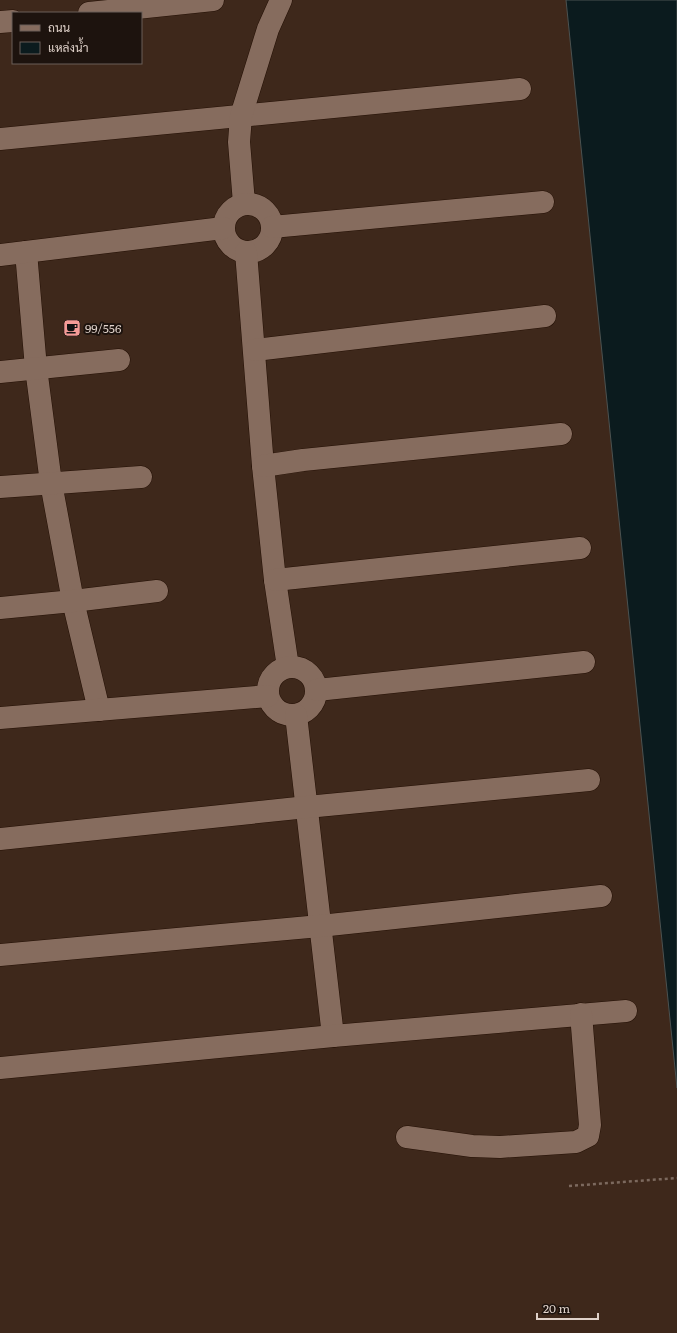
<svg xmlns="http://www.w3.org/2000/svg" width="677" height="1333" font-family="Literata,Sarabun,serif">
<rect width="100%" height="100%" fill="#3e281b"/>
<!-- water -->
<polygon fill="#0b1b1e" stroke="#4b5251" points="566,0 677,0 677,1088"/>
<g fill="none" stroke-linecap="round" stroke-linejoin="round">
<defs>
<g id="minor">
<polyline points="89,13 213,0"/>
<polyline points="0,22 13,21"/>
<polyline points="0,139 520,89"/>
<polyline points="244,203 239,142 241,116 268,29 281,0"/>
<circle cx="248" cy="228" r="24"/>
<polyline points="272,227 543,202"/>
<polyline points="26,252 36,368 51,483 73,601 99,710"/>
<polyline points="246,252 263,466 275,580 288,667"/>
<polyline points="0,255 223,228"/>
<polyline points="255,350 545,316"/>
<polyline points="0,372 119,360"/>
<polyline points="263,466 303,460 561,434"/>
<polyline points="0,487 141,477"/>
<polyline points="275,580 580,548"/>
<polyline points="0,608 73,601 157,591"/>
<circle cx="292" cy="691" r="24"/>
<polyline points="317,690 584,662"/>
<polyline points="296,715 333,1036"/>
<polyline points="0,718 268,696"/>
<polyline points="0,839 307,807 589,780"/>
<polyline points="0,955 320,926 601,896"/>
<polyline points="0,1068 333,1036 626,1011"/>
<polyline points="407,1137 472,1146 500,1147 576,1142 588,1136 590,1125 581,1014"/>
</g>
</defs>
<!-- minor casing -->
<use href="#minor" stroke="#241005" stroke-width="23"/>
<!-- path -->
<polyline stroke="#7c695e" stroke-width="2.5" stroke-dasharray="3 3" stroke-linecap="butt" points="569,1186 677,1178"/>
<!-- minor -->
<use href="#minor" stroke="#866c5e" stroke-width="22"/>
</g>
<!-- icons -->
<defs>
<symbol id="cafe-square" viewBox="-11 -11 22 22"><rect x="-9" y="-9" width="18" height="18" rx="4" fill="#f59b97" stroke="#1d130e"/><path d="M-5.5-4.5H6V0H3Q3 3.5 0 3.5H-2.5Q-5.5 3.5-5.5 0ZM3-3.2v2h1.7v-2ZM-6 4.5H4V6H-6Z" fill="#111"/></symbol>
</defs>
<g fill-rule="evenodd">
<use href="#cafe-square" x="62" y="318" width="20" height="20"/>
</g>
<g text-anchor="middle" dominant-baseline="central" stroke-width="4" stroke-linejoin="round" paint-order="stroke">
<!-- poi labels -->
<g font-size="12" fill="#dfd1c9" stroke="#1d130e" text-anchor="start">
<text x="85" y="328">99/556</text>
</g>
</g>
<!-- legend -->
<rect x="12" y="12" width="130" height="52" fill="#1d130e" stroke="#6b5f59"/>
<rect x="20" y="25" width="20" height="6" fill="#866c5e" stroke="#6b5f59"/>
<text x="48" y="32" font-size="12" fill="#dfd1c9">ถนน</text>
<rect x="20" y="42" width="20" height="12" fill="#0b1b1e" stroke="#6b5f59"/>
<text x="48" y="52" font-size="12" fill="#dfd1c9">แหล่งน้ำ</text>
<!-- scale -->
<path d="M537 1313v6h61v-6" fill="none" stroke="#dfd1c9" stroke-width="2"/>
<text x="543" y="1313" font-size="12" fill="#dfd1c9" stroke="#1d130e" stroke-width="3" paint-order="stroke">20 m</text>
</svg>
